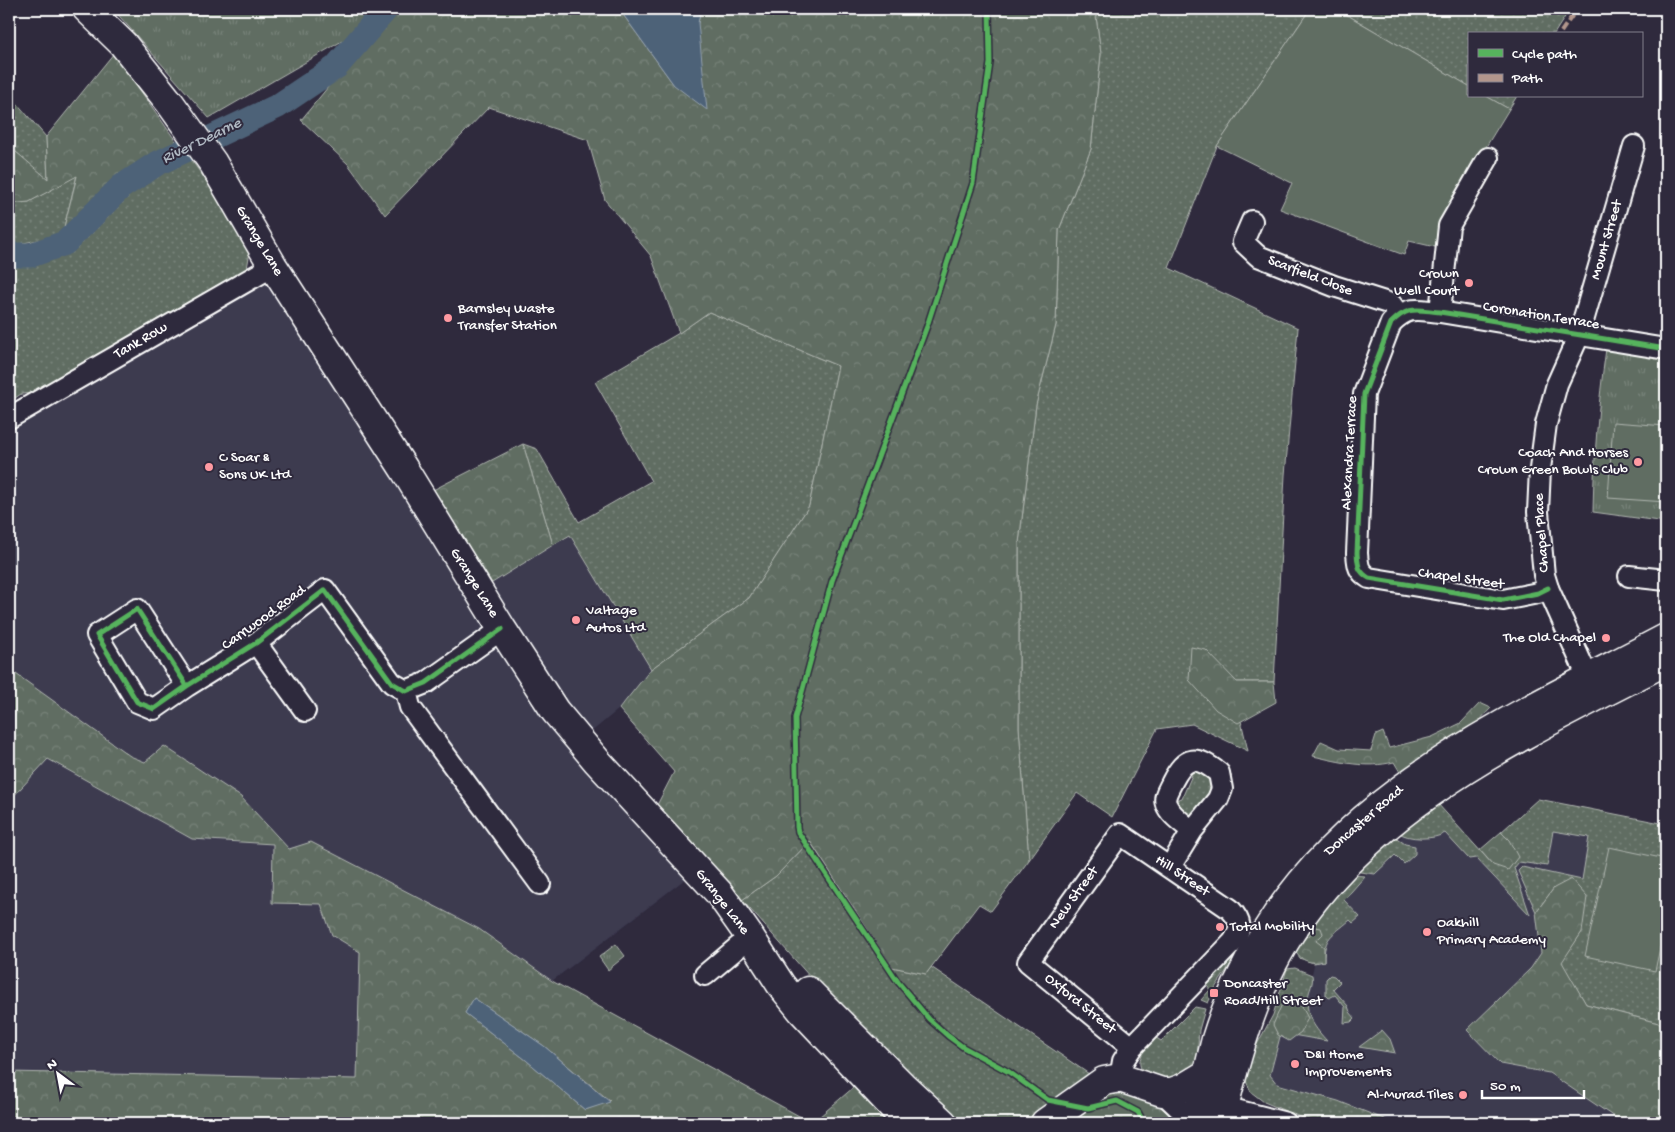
<svg xmlns="http://www.w3.org/2000/svg" width="1675" height="1132" font-family="'Gochi Hand',sans-serif">
<defs>
<pattern id="grass-dots" width="8" height="8" patternUnits="userSpaceOnUse" patternTransform="scale(1.25)"><rect width="8" height="8" fill="#606d62"/><path d="M2 2h.1M6 6h.1" fill="none" stroke="#78837a" stroke-width="1.8" stroke-linecap="round"/></pattern>
<pattern id="forest-crowns" width="20" height="18" patternUnits="userSpaceOnUse" patternTransform="scale(1.25)"><rect width="20" height="18" fill="#606d62"/><path d="M2 6a3 3 0 1 1 6 0M12 15a3 3 0 1 1 6 0" fill="none" stroke="#78837a"/></pattern>
<pattern id="park-tufts" width="24" height="20" patternUnits="userSpaceOnUse" patternTransform="scale(1.25)"><rect width="24" height="20" fill="#606d62"/><path d="M3 7l-1-3M5 7V3M7 7l1-3M15 17l-1-3M17 17v-4M19 17l1-3" fill="none" stroke="#78837a"/></pattern>
</defs>
<rect width="100%" height="100%" fill="#2f2a3d"/>
<filter id="ink" filterUnits="userSpaceOnUse"><feTurbulence type="fractalNoise" baseFrequency=".02" numOctaves="2"/><feDisplacementMap in="SourceGraphic" scale="10" xChannelSelector="R" yChannelSelector="G"/><feConvolveMatrix kernelMatrix="1 2 1 2 8 2 1 2 1" color-interpolation-filters="sRGB"/></filter>
<g filter="url(#ink)">
<!-- built -->
<g fill="#3c3a50">
<polygon points="269,282 470,597 570,535 651,669 619,709 584,738 693,873 552,981 479,930 426,1098 9,1072 9,432"/>
<polygon points="1538,799 1666,824 1666,1025 1561,962 1582,932 1536,912 1541,953 1531,968 1467,1030 1500,1064 1549,1073 1623,1123 1382,1123 1384,1119 1338,1101 1277,1084 1270,1075 1281,1033 1312,974 1315,960 1311,936 1365,876 1402,836 1437,803 1480,850"/>
</g>
<!-- grass -->
<g fill="url(#grass-dots)" stroke="#b0b6b0">
<polygon points="1095,9 1310,9 1217,146 1169,268 1298,328 1285,475 1274,682 1232,682 1248,751 1192,724 1157,729 1112,817 1077,793 1029,860 1019,727 1019,543 1036,405 1056,325 1059,230 1091,149 1101,54"/>
<polygon points="1337,9 1570,9 1554,34 1469,34 1469,86"/>
<polygon points="9,94 46,137 48,180 9,146"/>
<polygon points="1486,96 1517,96 1509,109"/>
<polygon points="189,157 238,224 251,247 247,268 36,393 21,394 9,402 9,260 33,260 71,247 127,192 162,165"/>
<polygon points="77,175 62,235 9,246 9,204 29,202"/>
<polygon points="709,312 838,366 809,506 749,598 651,669 570,535 553,545 523,444 537,449 579,522 651,481 595,382 679,333"/>
<polygon points="1203,768 1217,785 1196,815 1189,817 1172,801 1182,798 1192,775 1182,775 1187,769"/>
<path d="M 1538,799 L 1666,824 L 1666,1025 L 1586,1004 L 1561,962 L 1582,932 L 1554,888 L 1536,912 L 1518,871 L 1522,867 L 1582,880 L 1589,837 L 1553,831 L 1547,866 L 1519,862 L 1514,868 L 1530,915 L 1476,858 L 1469,859 L 1445,833 C 1435,840 1407,840 1398,832 L 1437,803 L 1493,865 L 1509,840 L 1501,832 Z"/>
<polygon points="1394,836 1405,844 1415,846 1415,854 1404,864 1395,855 1375,874 1360,872 1356,868"/>
<polygon points="810,841 892,967 926,974 931,967 1089,1074 1025,1123 955,1123 849,1021 742,900 776,876"/>
<path d="M 1350,875 L 1365,876 L 1344,900 L 1360,917 L 1353,923 L 1350,920 C 1332,936 1324,936 1324,961 L 1314,963 L 1299,958 L 1299,942 Z"/>
<polygon points="1234,950 1237,955 1215,988 1208,1003 1201,1000 1210,990 1206,984"/>
<path d="M 1295,968 L 1312,975 C 1314,984 1309,989 1308,998 C 1305,1016 1316,1029 1327,1041 L 1281,1033 L 1270,1075 L 1277,1084 L 1338,1101 L 1394,1123 L 1323,1123 L 1300,1117 L 1264,1102 L 1251,1092 L 1245,1079 L 1248,1061 L 1273,1015 L 1287,969 Z"/>
<polygon points="1330,975 1334,976 1340,982 1333,989 1348,1006 1350,1012 1355,1018 1351,1022 1344,1023 1345,1007 1335,995 1329,998 1326,995 1326,979"/>
<path d="M 1195,1007 L 1205,1009 L 1199,1030 L 1197,1061 L 1193,1071 L 1172,1082 C 1165,1080 1152,1078 1146,1074 C 1131,1063 1147,1046 1155,1037 L 1161,1041 Z"/>
</g>
<!-- forest -->
<g fill="url(#forest-crowns)" stroke="#b0b6b0" fill-rule="evenodd">
<polygon points="392,9 619,9 674,85 698,23 701,9 1095,9 1101,54 1091,149 1059,230 1056,325 1036,405 1019,543 1019,727 1029,860 991,911 979,904 926,974 892,967 810,841 776,876 742,900 656,807 674,772 619,709 651,669 749,598 809,506 838,366 709,312 679,333 651,256 605,200 588,140 489,107 385,215 348,164 301,120"/>
<polygon points="114,53 178,144 120,176 62,235 77,176 29,202 9,204 9,146 48,179 46,137"/>
<polygon points="523,444 553,545 492,583 433,490"/>
<polygon points="1191,647 1206,650 1237,682 1274,682 1276,702 1238,723 1216,710 1189,680"/>
<path d="M 9,669 L 130,756 L 145,762 L 164,746 L 241,797 L 289,849 L 311,842 L 479,929 L 552,981 L 812,1123 L 861,1081 L 897,1123 L 9,1123 L 9,1072 L 357,1079 L 360,952 L 332,935 L 321,904 L 272,903 L 273,844 L 192,839 L 48,759 L 9,801 ZM 474,998 L 544,1046 L 610,1101 L 585,1110 L 526,1060 L 465,1013 Z"/>
<path d="M 1480,703 L 1491,708 L 1474,726 L 1400,772 L 1394,762 C 1366,769 1340,762 1313,756 L 1321,741 L 1339,749 L 1371,751 L 1376,735 L 1383,732 L 1389,748 L 1432,737 L 1461,723 Z"/>
<polygon points="1501,832 1509,840 1518,857 1508,870 1493,865 1480,850"/>
<polygon points="1571,879 1587,897 1582,932 1562,962 1586,1004 1666,1025 1666,1123 1623,1123 1549,1073 1500,1064 1467,1030 1531,968 1541,953 1536,912 1554,888"/>
<path d="M 1316,927 L 1321,928 L 1323,934 L 1316,941 L 1324,947 L 1324,961 C 1311,964 1302,962 1295,950 L 1299,942 L 1309,936 Z"/>
<polygon points="1282,1004 1301,1005 1308,1018 1301,1032 1289,1041 1278,1035 1273,1025"/>
<polygon points="1382,1030 1390,1039 1395,1053 1359,1047"/>
<path d="M 1112,1093 C 1138,1095 1161,1100 1175,1123 L 1069,1123 L 1081,1115 L 1098,1098 Z"/>
</g>
<!-- park -->
<g fill="url(#park-tufts)" stroke="#b0b6b0">
<polygon points="113,9 371,9 349,37 209,118"/>
<path d="M 1606,349 L 1666,358 L 1666,522 L 1593,512 C 1594,456 1598,405 1606,349 Z"/>
<polygon points="616,944 625,956 608,970 599,957"/>
</g>
<!-- garden -->
<g fill="#606d62" stroke="#b0b6b0">
<polygon points="1310,9 1337,9 1469,86 1469,96 1486,96 1509,109 1439,224 1435,247 1409,241 1404,255 1280,209 1292,183 1217,146"/>
<polygon points="1613,422 1666,426 1666,502 1608,498"/>
<polygon points="1609,847 1666,859 1666,920 1655,971 1585,956"/>
</g>
<!-- water -->
<g fill="#4d6278" stroke="#94a1ae">
<polygon points="619,9 701,9 698,23 707,110 674,85"/>
<polygon points="474,998 544,1046 610,1102 585,1110 526,1060 465,1013"/>
</g>
<g fill="none" stroke-linecap="round" stroke-linejoin="round">
<!-- river -->
<polyline stroke="#4d6278" stroke-width="25" points="9,255 31,255 65,243 121,187 156,164 278,106 336,67 386,9"/>
<defs>
<g id="minor">
<polyline points="1252,221 1243,242 1258,256 1334,286 1391,304 1399,315"/>
<polyline points="1440,312 1449,226 1488,158"/>
<polyline points="9,418 273,266"/>
<polyline points="1629,576 1666,580"/>
<path d="M 1548,588 L 1538,593 L 1503,600 L 1369,578 C 1358,571 1358,566 1357,553 L 1364,394 L 1391,323 C 1409,305 1417,310 1440,312 L 1666,349"/>
<polyline points="256,643 305,711"/>
<polyline points="187,686 137,609 97,635 137,702 154,709 187,686 256,643 325,590 392,683 406,691 426,683 502,629"/>
<polyline points="406,691 410,707 540,884"/>
<polyline points="1594,691 1548,588 1544,575 1538,512 1540,469 1546,424 1557,384 1579,335 1634,146"/>
<path d="M 1170,867 L 1192,831 C 1183,823 1170,815 1166,804 C 1163,796 1169,789 1172,782 C 1186,755 1196,755 1219,773 L 1222,789 L 1218,799 L 1192,831"/>
<polyline points="705,975 750,937"/>
<path d="M 1120,1078 L 1123,1061 L 1132,1047 L 1233,942 C 1242,928 1242,922 1230,909 L 1120,834 L 1028,962 L 1132,1047"/>
<polyline points="1162,1092 1181,1110 1189,1123"/>
<polyline points="1224,1107 1286,1123"/>
</g>
<g id="highway">
<polyline points="87,9 123,44 170,103 213,163 273,266 404,469 502,629 555,711 597,761 719,893 750,937 781,985 802,1011 908,1123"/>
<polyline points="808,991 902,1085 943,1123"/>
<polyline points="1045,1123 1104,1081 1120,1078 1162,1092 1172,1092 1183,1088 1208,1073"/>
<path d="M 1195,1123 C 1203,1095 1209,1067 1216,1039 C 1223,1016 1232,994 1243,973 C 1327,798 1505,723 1666,638"/>
<path d="M 1220,1123 C 1233,1070 1247,1015 1272,965 C 1350,812 1521,736 1666,661"/>
</g>
</defs>
<!-- minor casing -->
<use href="#minor" stroke="#fff" stroke-width="24"/>
<!-- highway casing -->
<use href="#highway" stroke="#fff" stroke-width="31"/>
<!-- minor -->
<use href="#minor" stroke="#2f2a3d" stroke-width="20"/>
<!-- highway -->
<use href="#highway" stroke="#2f2a3d" stroke-width="28"/>
<!-- quiet -->
<polyline stroke="#b2968c" stroke-width="4" stroke-dasharray="8 4" stroke-linecap="butt" points="1561,32 1577,9"/>
<defs>
<g id="cycleway">
<polyline points="989,9 990,63 973,183 927,326 832,581 795,718 797,827 798,832 898,982 929,1019 948,1036 963,1047 1009,1072 1048,1100 1088,1108 1117,1101 1138,1112 1144,1123"/>
<path d="M 1548,588 L 1538,593 L 1503,600 L 1369,578 C 1358,571 1358,566 1357,553 L 1364,394 L 1391,323 C 1409,305 1417,310 1440,312 L 1666,349"/>
<polyline points="187,686 137,609 97,635 137,702 154,709 187,686 256,643 325,590 392,683 406,691 426,683 502,629"/>
</g>
</defs>
<!-- cycleway casing -->
<use href="#cycleway" stroke="#2f2a3d" stroke-width="8"/>
<!-- cycleway -->
<use href="#cycleway" stroke="#56b35d" stroke-width="5"/>
</g>
</g>
<!-- markers -->
<g fill="#ff9aa2" stroke="#2f2a3d" stroke-width="2">
<circle cx="1469" cy="283" r="5"/>
<circle cx="448" cy="318" r="5"/>
<circle cx="1638" cy="462" r="5"/>
<circle cx="209" cy="467" r="5"/>
<circle cx="576" cy="620" r="5"/>
<circle cx="1606" cy="638" r="5"/>
<circle cx="1220" cy="927" r="5"/>
<circle cx="1427" cy="932" r="5"/>
<rect x="1209" y="988" width="10" height="10" rx="2.5"/>
<circle cx="1295" cy="1064" r="5"/>
<circle cx="1463" cy="1095" r="5"/>
</g>
<g text-anchor="middle" dominant-baseline="central" stroke-width="4" stroke-linejoin="round" paint-order="stroke">
<!-- street labels -->
<g font-size="15" fill="#fff" stroke="#2f2a3d">
<text transform="translate(1607 240) rotate(-74)">Mount Street</text>
<text transform="translate(259 241) rotate(59)">Grange Lane</text>
<text transform="translate(1310 276) rotate(21)">Scarfield Close</text>
<text transform="translate(1541 316) rotate(9)">Coronation Terrace</text>
<text transform="translate(141 341) rotate(-30)">Tank Row</text>
<text transform="translate(1350 453) rotate(-87)">Alexandra Terrace</text>
<text transform="translate(1542 533) rotate(-94)">Chapel Place</text>
<text transform="translate(1461 579) rotate(8)">Chapel Street</text>
<text transform="translate(474 583) rotate(58)">Grange Lane</text>
<text transform="translate(264 618) rotate(-36)">Carrwood Road</text>
<text transform="translate(1364 821) rotate(-41)">Doncaster Road</text>
<text transform="translate(1182 876) rotate(34)">Hill Street</text>
<text transform="translate(1074 898) rotate(-54)">New Street</text>
<text transform="translate(722 902) rotate(52)">Grange Lane</text>
<text transform="translate(1080 1004) rotate(39)">Oxford Street</text>
</g>
<!-- poi labels -->
<g font-size="15" fill="#fff" stroke="#2f2a3d" text-anchor="start">
<text x="1459" y="274" text-anchor="end">Crown<tspan x="1459" dy="17">Well Court</tspan></text>
<text x="458" y="309">Barnsley Waste<tspan x="458" dy="17">Transfer Station</tspan></text>
<text x="1628" y="453" text-anchor="end">Coach And Horses<tspan x="1628" dy="17">Crown Green Bowls Club</tspan></text>
<text x="219" y="458">C Soar &amp;<tspan x="219" dy="17">Sons UK Ltd</tspan></text>
<text x="586" y="611">Valtage<tspan x="586" dy="17">Autos Ltd</tspan></text>
<text x="1596" y="638" text-anchor="end">The Old Chapel</text>
<text x="1437" y="923">Oakhill<tspan x="1437" dy="17">Primary Academy</tspan></text>
<text x="1230" y="927">Total Mobility</text>
<text x="1224" y="984">Doncaster<tspan x="1224" dy="17">Road/Hill Street</tspan></text>
<text x="1305" y="1055">D&amp;I Home<tspan x="1305" dy="17">Improvements</tspan></text>
<text x="1453" y="1095" text-anchor="end">Al-Murad Tiles</text>
</g>
<!-- water labels -->
<g font-size="16" font-style="italic" fill="#afb8c2" stroke="#2f2a3d">
<text transform="translate(202 142) rotate(-26)">River Dearne</text>
</g>
</g>
<!-- margin -->
<rect width="1675" height="1132" fill="none" stroke="#2f2a3d" stroke-width="30"/>
<rect x="15" y="15" width="1645" height="1102" fill="none" stroke="#fff" stroke-width="2" filter="url(#ink)"/>
<!-- legend -->
<rect x="1468" y="32" width="175" height="65" fill="#2f2a3d" stroke="#827f8b"/>
<rect x="1478" y="49" width="25" height="8" fill="#56b35d" stroke="#827f8b"/>
<text x="1512" y="58" font-size="15" fill="#ffffff">Cycle path</text>
<rect x="1478" y="74" width="25" height="8" fill="#b2968c" stroke="#827f8b"/>
<text x="1512" y="82" font-size="15" fill="#ffffff">Path</text>
<!-- north arrow -->
<g transform="translate(58 1074) rotate(328)" stroke="#2f2a3d" stroke-width="4" paint-order="stroke">
<path d="M0-4L9 19L0 12L-9 19Z" fill="#ffffff"/>
<text y="-8" font-size="14" font-weight="bold" text-anchor="middle" fill="#ffffff">N</text>
</g>
<!-- scale -->
<path d="M1482 1090v8h102v-8" fill="none" stroke="#ffffff" stroke-width="2.5"/>
<text x="1490" y="1090" font-size="15" fill="#ffffff" stroke="#2f2a3d" stroke-width="4" paint-order="stroke">50 m</text>
</svg>
